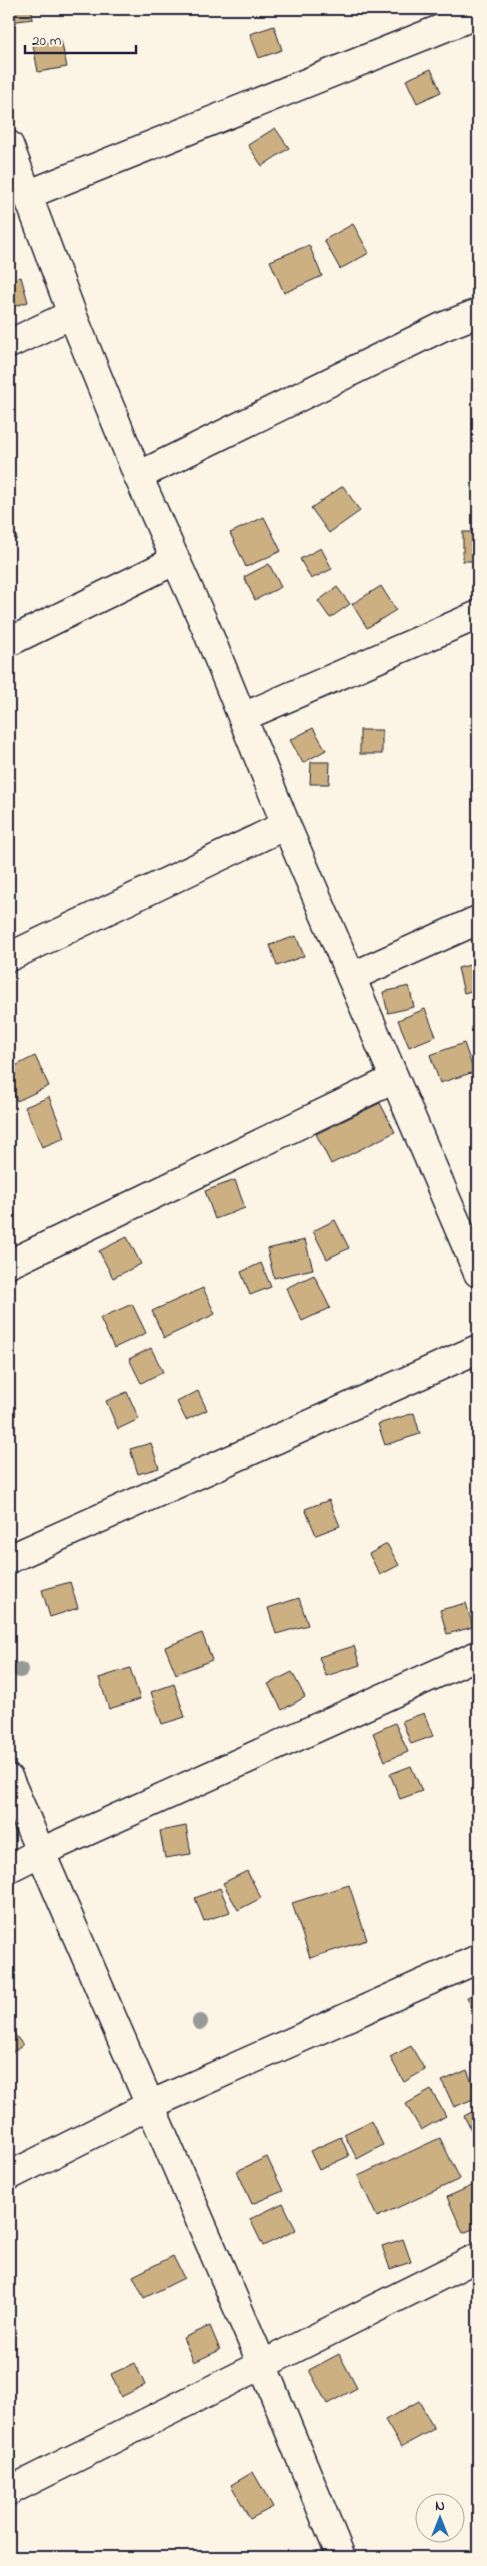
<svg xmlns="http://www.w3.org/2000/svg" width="487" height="2566" font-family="'Indie Flower',sans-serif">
<rect width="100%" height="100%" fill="#fcf5e5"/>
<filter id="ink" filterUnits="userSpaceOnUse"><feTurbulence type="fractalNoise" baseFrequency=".02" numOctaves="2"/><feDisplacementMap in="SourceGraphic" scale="10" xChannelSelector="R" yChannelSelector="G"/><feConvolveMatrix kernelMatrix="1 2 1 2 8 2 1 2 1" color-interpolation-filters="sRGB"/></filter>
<g filter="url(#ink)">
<!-- building -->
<g fill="#ccb081" stroke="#22223b">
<polygon points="9,9 31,9 33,19 9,22"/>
<polygon points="274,26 282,50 259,58 250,34"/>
<polygon points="61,40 67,67 38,72 33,45"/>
<polygon points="431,69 441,92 417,103 406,80"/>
<polygon points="275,128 289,148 262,166 248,145"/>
<polygon points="478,170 478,190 472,172"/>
<polygon points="353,224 369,253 340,269 324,240"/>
<polygon points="309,245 322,276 284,293 270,261"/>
<polygon points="21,277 28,302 9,308 9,281"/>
<polygon points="343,486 360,511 329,533 311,508"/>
<polygon points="9,517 17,539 9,542"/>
<polygon points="264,517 281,551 246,567 230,533"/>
<rect x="463" y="532" width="15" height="29"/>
<polygon points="321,548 332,569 311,579 300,559"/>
<polygon points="269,564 281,587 255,600 244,577"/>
<polygon points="381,586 396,610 367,628 352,604"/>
<polygon points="337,587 350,604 330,618 318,601"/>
<polygon points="313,728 326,750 303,763 290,740"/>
<rect x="360" y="730" width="22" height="24"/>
<polygon points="311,762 330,762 329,784 310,784"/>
<polygon points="296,936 304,956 277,966 270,945"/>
<polygon points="478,963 478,989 464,993 458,968"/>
<polygon points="409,986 414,1007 388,1013 383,992"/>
<polygon points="425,1009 436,1036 409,1047 398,1020"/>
<polygon points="464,1043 474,1072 440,1083 430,1055"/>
<polygon points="35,1056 49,1086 17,1101 9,1083 9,1069"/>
<polygon points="49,1097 65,1138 42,1147 25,1107"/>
<polygon points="380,1103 395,1132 331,1164 316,1134"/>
<polygon points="235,1180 245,1208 215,1219 205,1191"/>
<polygon points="335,1220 349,1248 327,1259 313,1231"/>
<polygon points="127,1237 141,1264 113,1278 99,1251"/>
<polygon points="305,1240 313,1269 274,1278 267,1249"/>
<polygon points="261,1263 271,1287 250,1295 241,1272"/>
<polygon points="314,1275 330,1308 302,1321 286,1288"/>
<polygon points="203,1288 215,1314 164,1338 152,1311"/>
<polygon points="132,1304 146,1333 114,1348 100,1318"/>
<polygon points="151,1348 163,1372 141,1383 129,1359"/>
<polygon points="198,1391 207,1410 186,1420 177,1402"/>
<polygon points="127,1392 139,1419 118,1429 106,1401"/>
<polygon points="414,1413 420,1434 385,1445 378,1424"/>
<polygon points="151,1443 159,1468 138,1474 130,1449"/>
<polygon points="329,1500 340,1526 316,1535 305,1509"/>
<polygon points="387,1544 399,1565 380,1575 369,1554"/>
<polygon points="70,1582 78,1608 50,1617 42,1590"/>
<polygon points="299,1598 308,1625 276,1634 268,1608"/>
<polygon points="466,1603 473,1627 447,1634 440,1610"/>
<polygon points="202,1633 212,1660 176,1674 165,1647"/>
<polygon points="354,1646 360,1665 326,1676 319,1657"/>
<polygon points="130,1668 140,1699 109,1709 99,1678"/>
<polygon points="292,1672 305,1697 282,1710 268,1684"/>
<polygon points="174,1684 185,1717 162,1724 151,1692"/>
<polygon points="424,1713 433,1736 411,1744 402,1721"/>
<polygon points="395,1723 408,1752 385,1761 373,1733"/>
<polygon points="411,1766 422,1791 400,1799 390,1774"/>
<polygon points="186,1826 191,1854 165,1858 160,1831"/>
<polygon points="247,1871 261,1898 238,1910 223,1883"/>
<polygon points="349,1885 367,1940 310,1958 292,1903"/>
<polygon points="220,1888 230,1912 204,1921 195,1898"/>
<polygon points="478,1993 478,2022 467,1997"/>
<polygon points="9,2027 23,2045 9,2055"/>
<polygon points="411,2046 425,2070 404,2082 390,2057"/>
<polygon points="467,2070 478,2097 454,2107 442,2081"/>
<polygon points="431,2090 446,2116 421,2130 406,2104"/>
<polygon points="478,2109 478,2139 476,2140 464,2116"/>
<polygon points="371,2121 383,2145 357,2159 344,2134"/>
<polygon points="341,2137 349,2156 319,2170 310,2151"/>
<polygon points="440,2138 460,2179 377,2217 358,2176"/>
<polygon points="267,2157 283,2191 252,2204 237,2171"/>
<polygon points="478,2183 478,2227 463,2233 447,2197"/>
<polygon points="283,2203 296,2230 263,2246 250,2219"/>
<polygon points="403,2239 411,2262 390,2269 382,2246"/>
<polygon points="173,2256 184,2278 144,2298 133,2276"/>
<polygon points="210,2326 220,2350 194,2362 183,2338"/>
<polygon points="339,2354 357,2388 327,2404 309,2370"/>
<polygon points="135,2363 145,2385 121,2397 111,2374"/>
<polygon points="419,2401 434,2429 401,2447 385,2420"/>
<polygon points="253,2472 273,2507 250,2519 231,2485"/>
</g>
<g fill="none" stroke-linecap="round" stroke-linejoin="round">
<defs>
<g id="minor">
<polyline points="9,145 72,314 138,476 206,628 286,825 478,1273"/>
<polyline points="27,195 478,14"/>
<polyline points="9,344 72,314"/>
<polyline points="138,476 442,327 478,313"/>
<polyline points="9,642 174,561"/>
<polyline points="243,717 478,615"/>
<polyline points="9,957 286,825"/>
<polyline points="351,977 478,920"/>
<polyline points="9,1264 394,1079"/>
<polyline points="9,1559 478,1349"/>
<polyline points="9,1779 262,2364 341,2557"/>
<polyline points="9,1868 41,1852 478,1655"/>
<polyline points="9,2176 150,2105 478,1959"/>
<polyline points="9,2491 478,2257"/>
</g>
</defs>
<!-- minor casing -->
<use href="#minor" stroke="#22223b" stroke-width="31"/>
<!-- minor -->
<use href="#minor" stroke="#fcf5e5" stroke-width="28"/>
</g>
<!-- trees -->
<g fill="#979b97">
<circle cx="20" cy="1670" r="8"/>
<circle cx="200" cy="2022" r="8"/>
</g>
</g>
<!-- margin -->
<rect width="487" height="2566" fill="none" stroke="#fcf5e5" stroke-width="30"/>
<rect x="15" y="15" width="457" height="2536" fill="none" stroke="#22223b" stroke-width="2" filter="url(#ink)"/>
<!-- north arrow -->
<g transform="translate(440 2518)"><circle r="24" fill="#fcf5e5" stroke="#a5a1a1"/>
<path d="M0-4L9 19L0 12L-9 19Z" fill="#1f6fb2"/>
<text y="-8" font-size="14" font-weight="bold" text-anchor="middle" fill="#22223b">N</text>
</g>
<!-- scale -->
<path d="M25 45v8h111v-8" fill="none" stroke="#22223b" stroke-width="2.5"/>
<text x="32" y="45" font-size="15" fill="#22223b" stroke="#fcf5e5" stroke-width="4" paint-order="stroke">20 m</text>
</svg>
